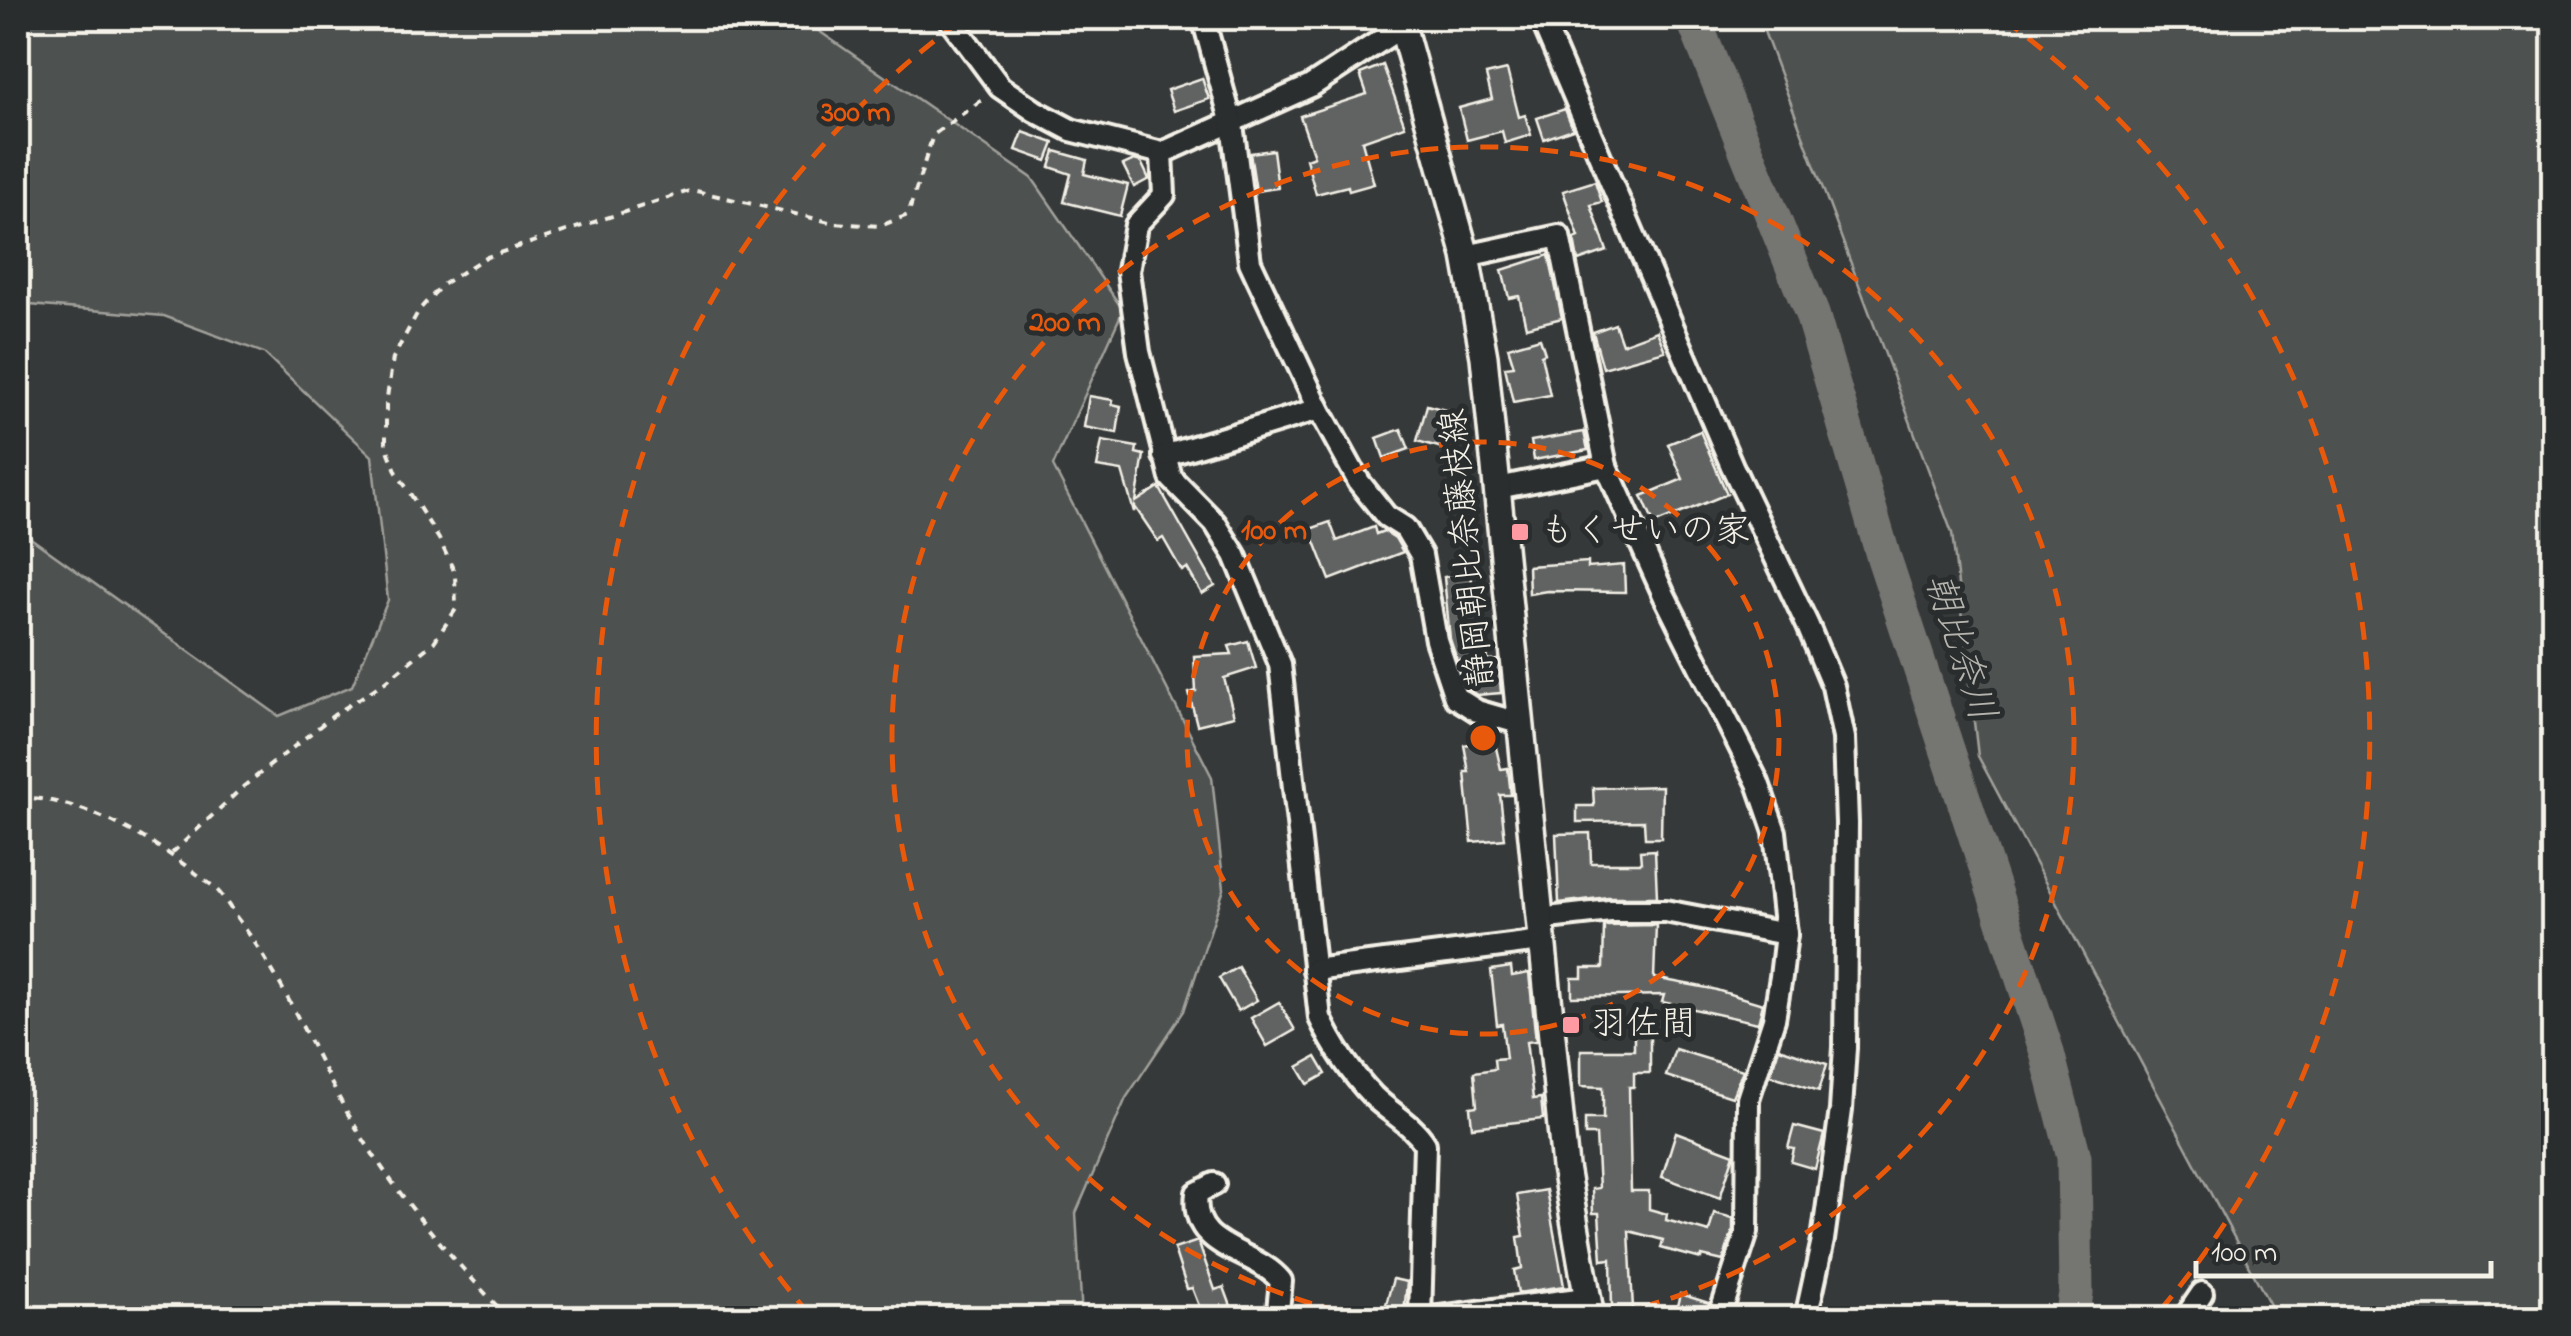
<svg xmlns="http://www.w3.org/2000/svg" width="2571" height="1336" font-family="'Indie Flower','Klee One',sans-serif">
<rect width="100%" height="100%" fill="#363939"/>
<filter id="ink" filterUnits="userSpaceOnUse"><feTurbulence type="fractalNoise" baseFrequency=".01" numOctaves="2"/><feDisplacementMap in="SourceGraphic" scale="20" xChannelSelector="R" yChannelSelector="G"/><feConvolveMatrix kernelMatrix="1 2 1 2 8 2 1 2 1" color-interpolation-filters="sRGB"/></filter>
<g filter="url(#ink)">
<!-- green -->
<g fill="#4e514f" stroke="#a1a19c" stroke-width="2.5">
<polygon points="18,18 800,18 1032,178 1123,310 1053,466 1212,777 1224,889 1184,1011 1126,1098 1076,1213 1082,1318 18,1318 18,529 279,716 352,686 388,600 372,456 264,353 164,316 18,304"/>
<polygon points="1759,18 2553,18 2553,1318 2277,1318 1978,756 1952,533"/>
</g>
<g fill="none" stroke-linecap="round" stroke-linejoin="round">
<!-- river -->
<polyline stroke="#757572" stroke-width="35" points="1693,18 1812,314 1883,555 2046,1049 2074,1157 2076,1293 2072,1318"/>
</g>
<!-- building -->
<g fill="#616362" stroke="#f4f1e8" stroke-width="2.5">
<polygon points="1383,65 1405,126 1362,141 1374,184 1349,191 1348,186 1316,194 1306,159 1314,156 1300,116 1367,94 1360,74"/>
<polygon points="1507,70 1519,117 1525,115 1531,135 1505,143 1502,131 1467,140 1459,108 1492,99 1486,75"/>
<polygon points="1202,78 1209,99 1174,111 1167,90"/>
<polygon points="1565,109 1573,129 1544,139 1537,118"/>
<polygon points="1023,132 1054,143 1047,161 1016,150"/>
<polygon points="1273,150 1278,188 1256,191 1250,153"/>
<polygon points="1055,151 1087,160 1084,174 1128,185 1120,216 1064,202 1071,174 1050,167"/>
<polygon points="1134,160 1141,162 1149,179 1134,187 1123,165"/>
<polygon points="1595,181 1602,202 1591,205 1607,251 1578,261 1574,239 1579,237 1563,191"/>
<polygon points="1549,255 1562,318 1526,327 1519,296 1509,298 1502,270"/>
<polygon points="1615,324 1622,344 1657,331 1665,351 1603,368 1593,332"/>
<polygon points="1540,338 1545,353 1541,355 1550,395 1513,402 1505,367 1514,366 1508,347"/>
<polygon points="1089,396 1113,400 1112,404 1121,406 1117,433 1084,427"/>
<polygon points="1427,405 1453,412 1442,448 1417,441"/>
<polygon points="1401,429 1409,449 1384,458 1377,438"/>
<polygon points="1700,431 1727,494 1654,524 1642,496 1683,479 1668,444"/>
<polygon points="1584,432 1588,450 1534,460 1531,441"/>
<polygon points="1102,441 1137,447 1136,453 1144,455 1136,502 1159,487 1215,586 1202,594 1187,568 1182,571 1163,538 1158,541 1135,507 1134,512 1122,471 1097,467"/>
<polygon points="1330,522 1337,541 1374,527 1376,534 1384,531 1395,538 1403,552 1330,580 1310,529"/>
<polygon points="1588,562 1588,568 1624,565 1625,592 1547,591 1529,594 1528,566"/>
<polygon points="1471,573 1476,617 1484,616 1488,661 1498,660 1501,693 1477,695 1466,688 1461,660 1457,660 1450,639 1444,577"/>
<polygon points="1248,641 1256,668 1224,678 1234,716 1197,725 1189,693 1196,691 1194,656 1232,654 1229,646"/>
<polygon points="1494,739 1501,769 1508,768 1511,795 1500,795 1505,839 1472,842 1465,772 1469,772 1464,745"/>
<polygon points="1662,786 1661,838 1645,838 1644,821 1577,822 1577,806 1594,806 1593,788"/>
<polygon points="1590,833 1591,863 1641,863 1640,851 1655,850 1657,897 1608,897 1559,903 1556,834"/>
<polygon points="1656,925 1654,978 1713,989 1763,1004 1758,1023 1662,1002 1664,995 1572,997 1572,978 1582,978 1582,968 1603,968 1604,926"/>
<polygon points="1238,967 1257,1000 1238,1011 1219,978"/>
<polygon points="1511,967 1512,976 1529,973 1536,1041 1526,1042 1527,1049 1533,1099 1541,1098 1543,1119 1472,1127 1470,1107 1477,1106 1474,1072 1495,1069 1494,1059 1506,1058 1502,1024 1497,1025 1491,970"/>
<polygon points="1279,1002 1295,1030 1267,1046 1251,1018"/>
<polygon points="1634,1030 1650,1030 1650,1073 1634,1073 1634,1087 1629,1087 1631,1191 1649,1191 1649,1209 1667,1214 1666,1220 1709,1232 1714,1213 1733,1218 1733,1230 1723,1261 1702,1256 1701,1259 1661,1248 1663,1240 1629,1231 1633,1309 1612,1309 1611,1259 1602,1260 1599,1213 1593,1213 1592,1189 1599,1188 1596,1135 1585,1135 1585,1119 1603,1119 1603,1087 1581,1086 1581,1050 1634,1050"/>
<polygon points="1779,1048 1827,1064 1819,1091 1770,1075"/>
<polygon points="1675,1049 1743,1070 1732,1097 1666,1076"/>
<polygon points="1316,1057 1326,1074 1308,1084 1298,1067"/>
<polygon points="1794,1126 1824,1134 1815,1169 1791,1162 1794,1149 1788,1148"/>
<polygon points="1676,1132 1734,1154 1720,1198 1662,1177"/>
<polygon points="1546,1190 1564,1286 1518,1293 1514,1270 1522,1268 1518,1237 1524,1236 1517,1195"/>
<polygon points="1198,1241 1215,1290 1224,1287 1231,1306 1203,1316 1192,1288 1187,1289 1174,1249"/>
<polygon points="1393,1279 1407,1282 1404,1313 1385,1308"/>
<polygon points="1680,1294 1709,1303 1706,1318 1674,1318"/>
</g>
<g fill="none" stroke-linecap="round" stroke-linejoin="round">
<defs>
<g id="minor">
<polyline points="949,18 1000,87 1035,111 1071,130 1162,153 1311,86 1403,26"/>
<polyline points="1203,18 1232,124 1250,262 1319,409 1359,482 1386,516 1405,528 1421,555 1436,640 1455,697 1477,711 1522,724"/>
<polyline points="1541,18 1732,466 1808,626 1833,686 1844,738 1847,823 1845,1047 1841,1110 1823,1240 1806,1318"/>
<path d="M 1162,153 L 1164,195 L 1136,225 L 1128,271 L 1139,352 L 1171,478 L 1215,523 L 1235,555 L 1280,664 L 1320,1018 C 1333,1046 1351,1073 1373,1096 C 1390,1113 1411,1122 1425,1144 L 1420,1318"/>
<polyline points="1466,256 1559,236 1606,466 1664,595 1758,783 1775,832 1786,934 1781,977 1774,1019 1748,1099 1747,1232 1719,1318"/>
<polyline points="1164,456 1319,409"/>
<polyline points="1498,488 1606,466"/>
<polyline points="1539,919 1610,911 1665,911 1786,934"/>
<polyline points="1314,970 1541,941"/>
<path d="M 1214,1184 L 1197,1193 C 1189,1251 1255,1248 1281,1281 L 1278,1310 L 1284,1318"/>
<polyline points="1432,1318 1586,1298"/>
<polyline points="2185,1318 2202,1293"/>
</g>
<polyline id="major" points="1400,18 1466,256 1484,357 1565,1167 1591,1318"/>
</defs>
<!-- minor casing -->
<use href="#minor" stroke="#f4f1e8" stroke-width="28"/>
<!-- major casing -->
<use href="#major" stroke="#f4f1e8" stroke-width="32"/>
<!-- path -->
<g stroke="#f4f1e8" stroke-width="4" stroke-dasharray="8 8" stroke-linecap="butt">
<path d="M 18,797 C 57,798 98,813 133,832 C 163,848 188,867 214,887 C 223,895 230,908 237,918 C 290,986 318,1069 365,1142 C 406,1207 456,1262 508,1318"/>
<polyline points="172,853 244,786 334,715 385,682 434,642 456,609 455,573 439,539 397,473 386,445 386,404 393,358 419,310 442,285 484,258 692,190 834,223 880,226 908,215 933,135 986,97"/>
</g>
<!-- minor -->
<use href="#minor" stroke="#2a2d2e" stroke-width="20"/>
<!-- major -->
<use href="#major" stroke="#2a2d2e" stroke-width="25"/>
</g>
</g>
<!-- distance rings -->
<g fill="none" stroke="#e8590c" stroke-width="5" stroke-dasharray="18 12">
<circle cx="1483" cy="738" r="296"/>
<path d="M1370 1318A591 591 0 1 1 1596 1318"/>
<path d="M809 1314A887 887 0 0 1 962 20M2004 20A887 887 0 0 1 2157 1314"/>
</g>
<!-- markers -->
<g fill="#ff9aa2" stroke="#2a2d2e" stroke-width="4">
<rect x="1510" y="522" width="20" height="20" rx="5"/>
<rect x="1561" y="1015" width="20" height="20" rx="5"/>
</g>
<g text-anchor="middle" dominant-baseline="central" stroke-width="10" stroke-linejoin="round" paint-order="stroke">
<!-- poi labels -->
<g font-size="35" fill="#f4f1e8" stroke="#2a2d2e" text-anchor="start">
<text x="1540" y="532">もくせいの家</text>
<text x="1591" y="1025">羽佐間</text>
</g>
<!-- street labels -->
<g font-size="35" fill="#f4f1e8" stroke="#2a2d2e">
<text transform="translate(1469 548) rotate(-96)">静岡朝比奈藤枝線</text>
</g>
<!-- water labels -->
<g font-size="38" font-style="italic" fill="#b4b3ad" stroke="#2a2d2e">
<text transform="translate(1958 648) rotate(72)">朝比奈川</text>
</g>
</g>
<circle cx="1483" cy="738" r="15" fill="#e8590c" stroke="#2a2d2e" stroke-width="5"/>
<g font-size="30" text-anchor="middle" font-weight="bold" fill="#e8590c" stroke="#2a2d2e" stroke-width="10" stroke-linejoin="round" paint-order="stroke">
<text x="856" y="121">300 m</text>
<text x="1065" y="331">200 m</text>
<text x="1274" y="539">100 m</text>
</g>
<!-- margin -->
<rect width="2571" height="1336" fill="none" stroke="#2a2d2e" stroke-width="60"/>
<rect x="30" y="30" width="2511" height="1276" fill="none" stroke="#f4f1e8" stroke-width="4" filter="url(#ink)"/>
<!-- scale -->
<path d="M2196 1261v15h295v-15" fill="none" stroke="#f4f1e8" stroke-width="5"/>
<text x="2211" y="1261" font-size="30" fill="#f4f1e8" stroke="#2a2d2e" stroke-width="8" paint-order="stroke">100 m</text>
</svg>
